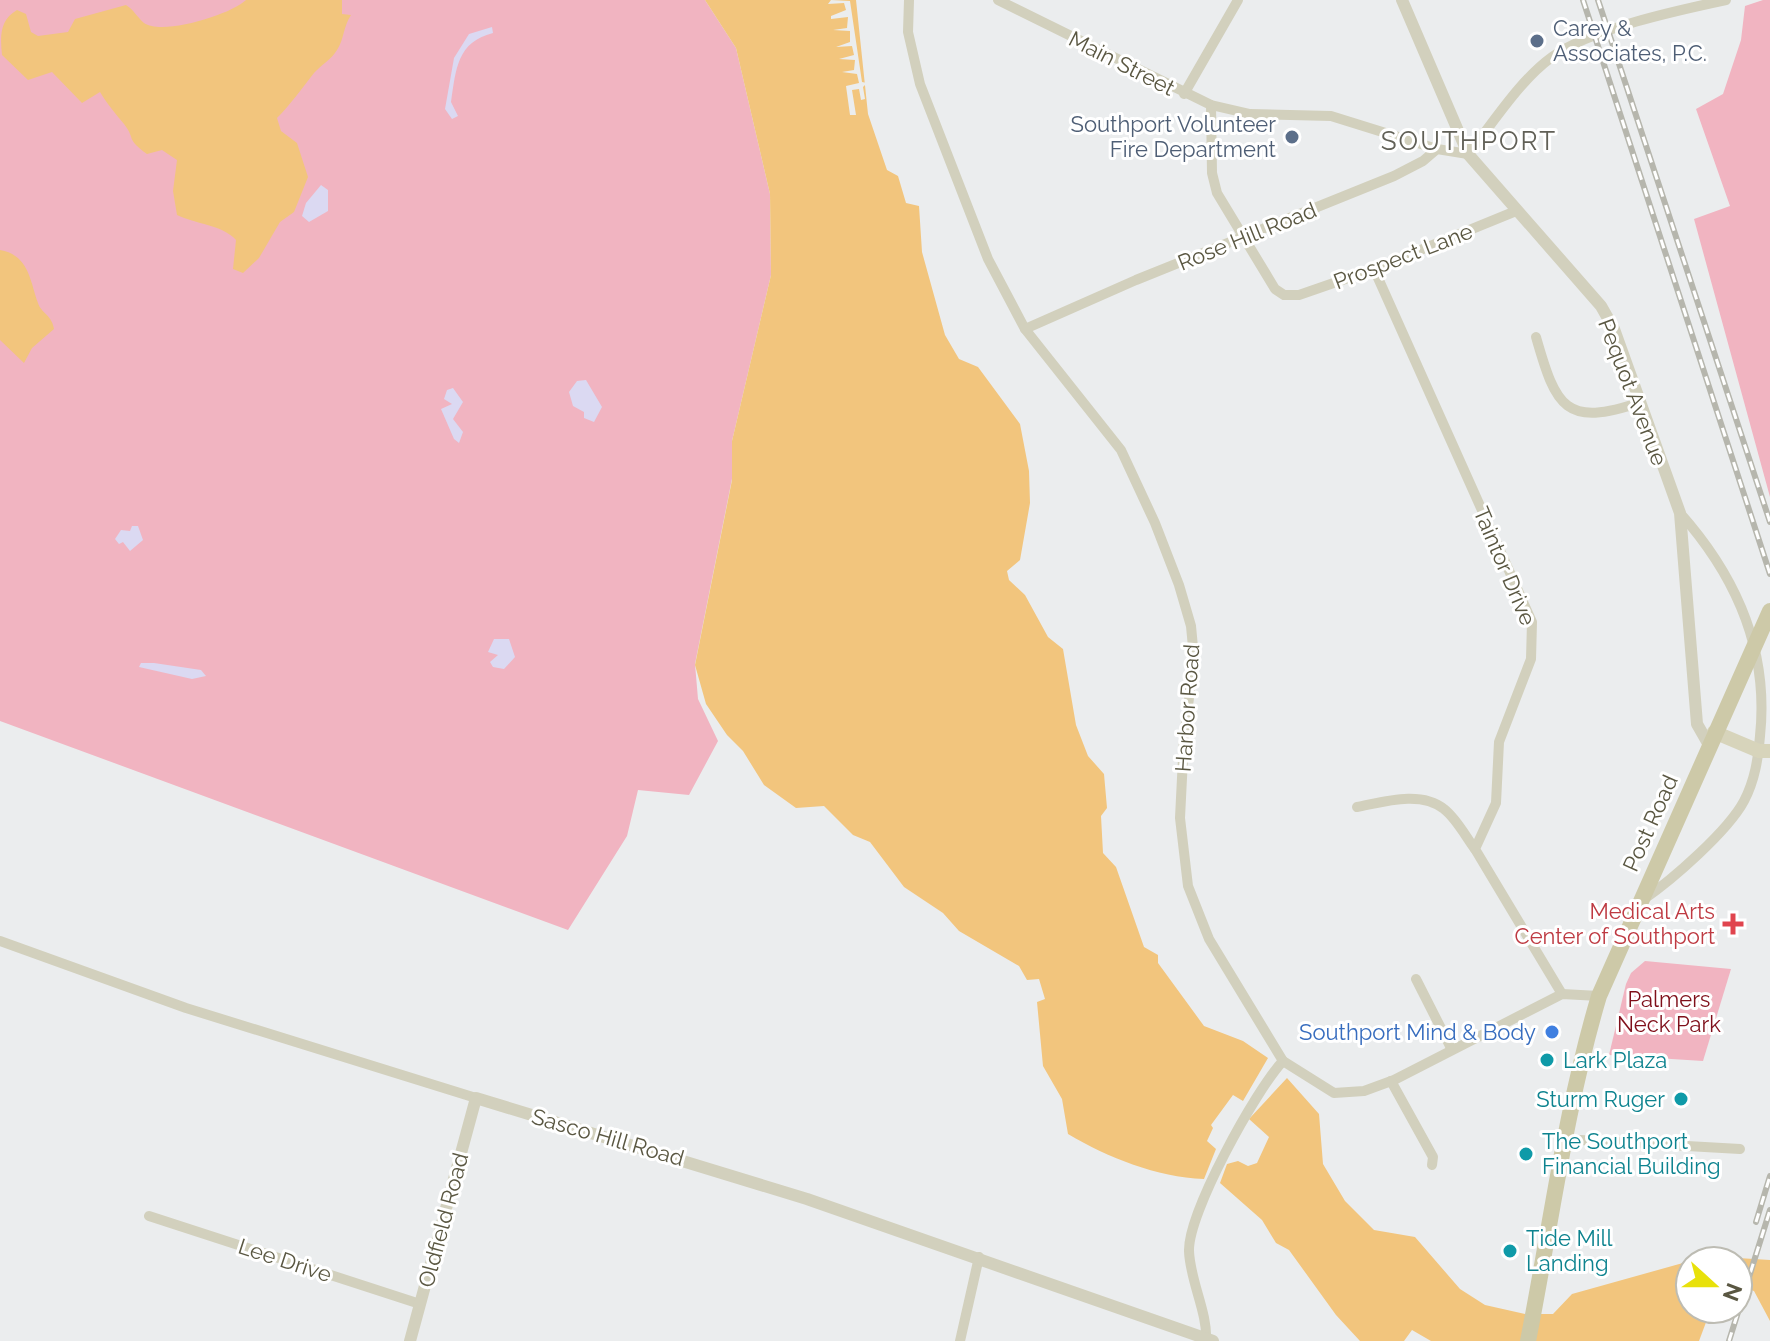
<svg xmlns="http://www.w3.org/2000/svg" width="1770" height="1341" font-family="Raleway,sans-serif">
<rect width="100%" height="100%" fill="#ebedee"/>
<!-- green -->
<g fill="#f1b4c1">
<polygon points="0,0 705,0 736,48 770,194 771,275 732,441 732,479 695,664 698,699 718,741 689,795 638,790 627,836 568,930 0,721"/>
<polygon points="1763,0 1770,0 1770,497 1694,219 1730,206 1696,109 1723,94 1741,40 1745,6"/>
<polygon points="1645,961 1731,969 1703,1061 1609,1055 1626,984 1631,973"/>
</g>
<!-- sand -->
<g fill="#dbd9f2">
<path d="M 492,27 L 493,33 C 457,42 456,69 451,102 L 458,116 L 452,119 L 445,109 L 454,58 L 469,34 Z"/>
<polygon points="321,185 328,190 328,211 309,222 302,216 306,203"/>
<polygon points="586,380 602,407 594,422 584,418 584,412 573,406 569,392 577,381"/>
<polygon points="453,388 463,402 453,419 463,432 459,443 454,439 441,409 452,404 444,399 447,390"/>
<polygon points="132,526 138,526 143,540 130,551 123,542 119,544 115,539 121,530 130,531"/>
<polygon points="494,639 509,639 515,657 504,669 493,667 490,662 498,655 488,652"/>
<polygon points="154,663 201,670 206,676 192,679 139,667 141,663"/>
</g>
<!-- water -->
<g fill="#f2c57d">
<path d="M 246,0 L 342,0 L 342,14 L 351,15 C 343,27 344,40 337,50 C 331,60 321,65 314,73 C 302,88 291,104 277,118 L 281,131 L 297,143 L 308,177 L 294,212 L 280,222 L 259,258 L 243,273 L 233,269 L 236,240 C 223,225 195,224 177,215 L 173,191 L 177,160 L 162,150 L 147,154 C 125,138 136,139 124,124 C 115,113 108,105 100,92 L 82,103 L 52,72 L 28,80 L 2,55 C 0,35 0,20 17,10 L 26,14 L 31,32 L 38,36 L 68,32 L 75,19 L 126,5 C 134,10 137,17 144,23 C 163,36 232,14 246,0 Z"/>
<path d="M 705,0 L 856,0 L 868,114 L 887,170 L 898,176 L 906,203 L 919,206 L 922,252 L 945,335 L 959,359 L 978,367 L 1020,424 L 1029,471 L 1030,503 L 1020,560 L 1007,571 L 1009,580 L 1025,595 L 1048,637 L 1063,649 L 1076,725 L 1088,756 L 1104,774 L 1107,808 L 1101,816 L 1103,853 L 1116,867 L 1144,947 L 1158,955 L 1158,963 L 1204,1026 L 1243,1041 L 1268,1058 L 1243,1101 L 1233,1095 L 1211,1125 L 1213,1128 L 1207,1141 L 1216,1149 L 1204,1179 C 1156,1177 1109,1158 1068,1134 L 1062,1099 L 1043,1066 L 1037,1002 L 1045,999 L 1039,979 L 1027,980 L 1019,966 L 959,931 L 943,913 L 904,887 L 870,842 L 853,835 L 824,806 L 796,808 L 764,785 L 743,751 L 727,735 L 706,704 L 695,665 L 732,480 L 732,441 L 771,275 L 770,194 L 736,48 Z"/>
<path d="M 0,250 C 29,255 30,281 38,303 C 41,313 52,315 54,329 L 32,348 L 24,363 L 0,340 Z"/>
<polygon points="1287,1078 1319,1114 1323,1164 1345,1201 1374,1230 1415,1237 1460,1289 1485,1305 1525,1314 1553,1314 1572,1294 1690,1261 1722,1257 1770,1260 1770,1321 1754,1291 1738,1286 1738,1261 1690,1261 1690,1309 1711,1309 1699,1341 1431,1341 1412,1330 1404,1341 1360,1341 1336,1315 1289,1250 1276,1243 1262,1220 1220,1183 1227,1164 1238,1161 1248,1166 1257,1163 1269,1137 1249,1119"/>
</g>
<!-- pier -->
<polygon fill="#ebedee" points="831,0 850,1 862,82 867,83 863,87 865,99 861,100 859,89 852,90 856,115 850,115 846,86 859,83 857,74 842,72 854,70 855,60 839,59 854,55 852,46 836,47 850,42 850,31 833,30 847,28 848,17 831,19 831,16 846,10 844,3 828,4"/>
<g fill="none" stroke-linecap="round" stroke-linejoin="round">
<!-- minor -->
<g stroke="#d2d0bd" stroke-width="10">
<path d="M 909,0 L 908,32 L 920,84 L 988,259 L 1025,329 L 1121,450 L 1155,523 L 1179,585 L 1191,626 L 1194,658 L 1184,738 L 1180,818 L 1188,886 L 1209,939 L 1283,1061 C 1255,1091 1188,1213 1189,1251 C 1190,1281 1208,1313 1206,1341"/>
<polyline points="998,0 1211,105 1250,114 1331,116 1437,149"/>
<polyline points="1184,94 1238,0"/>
<polyline points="1211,105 1212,173 1217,193 1275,289 1284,295 1299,295 1374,269 1516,211"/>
<polyline points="1374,269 1532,622 1531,659 1499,742 1496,803 1475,849 1562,994"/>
<path d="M 1025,329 L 1136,280 L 1394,176 L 1423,161 L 1437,149 L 1468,154 C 1494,122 1519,81 1552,57 C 1590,29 1679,10 1726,0"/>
<path d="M 1536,337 C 1556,407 1565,428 1641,402"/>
<path d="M 1357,807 C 1383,802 1421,790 1444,809 C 1456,818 1466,837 1475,849"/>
<path d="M 1644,899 C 1672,880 1728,831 1744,801 C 1755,780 1758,759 1760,736 C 1769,651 1736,576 1680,513"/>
<polyline points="0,941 186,1008 476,1098"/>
<polyline points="1416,979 1451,1048"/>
<polyline points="1283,1061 1334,1093 1364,1091 1394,1080 1562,994 1599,996"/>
<polyline points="1391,1081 1433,1157 1432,1165"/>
<polyline points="1563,1139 1740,1149"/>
<polyline points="149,1216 420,1304"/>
<polyline points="960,1341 979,1257"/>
</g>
<!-- tertiary -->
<g stroke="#d2d0bd" stroke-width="12">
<polyline points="1402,0 1468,154 1601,306 1614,329 1680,513 1697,724 1709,745"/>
<polyline points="410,1341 476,1098 807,1199 1213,1341"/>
</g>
<!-- secondary -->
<polyline stroke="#d7d4bb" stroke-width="14" points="1714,732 1759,751 1770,751"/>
<!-- primary -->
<path stroke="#cdc9a8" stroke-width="16" d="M 1528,1341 C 1551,1225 1565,1110 1599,996 L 1770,611"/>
<defs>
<g id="rail">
<polyline points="1583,0 1770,574"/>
<polyline points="1598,0 1770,522"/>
<polyline points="1756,1222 1770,1176"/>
<polyline points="1729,1341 1770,1210"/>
</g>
</defs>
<!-- rail casing -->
<use href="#rail" stroke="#b6b6ad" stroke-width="6"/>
<!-- rail -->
<use href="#rail" stroke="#fff" stroke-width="3" stroke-dasharray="9" stroke-linecap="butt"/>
</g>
<!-- markers -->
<g fill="#5c6f8a" stroke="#fff" stroke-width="3">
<circle cx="1537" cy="41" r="8"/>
<circle cx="1292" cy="137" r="8"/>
</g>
<path fill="#e0444e" stroke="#fff" stroke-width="3" d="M1729 912h8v8h8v8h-8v8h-8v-8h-8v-8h8z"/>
<circle fill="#3f7fe0" stroke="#fff" stroke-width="3" cx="1552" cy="1032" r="8"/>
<g fill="#0f9aa8" stroke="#fff" stroke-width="3">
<circle cx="1547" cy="1060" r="8"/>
<circle cx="1681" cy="1099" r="8"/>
<circle cx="1526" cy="1154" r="8"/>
<circle cx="1510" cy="1251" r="8"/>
</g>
<g text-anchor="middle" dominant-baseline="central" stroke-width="6" stroke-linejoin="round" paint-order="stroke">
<!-- service labels -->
<g font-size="22" fill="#4e5e75" stroke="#fff" text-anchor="start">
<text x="1553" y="28">Carey &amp;<tspan x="1553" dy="25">Associates, P.C.</tspan></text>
<text x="1276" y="124" text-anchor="end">Southport Volunteer<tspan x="1276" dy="25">Fire Department</tspan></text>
</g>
<!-- street labels -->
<g font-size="22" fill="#5a5742" stroke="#fff">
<text transform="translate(1122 63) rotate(27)">Main Street</text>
<text transform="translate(1247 236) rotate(-22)">Rose Hill Road</text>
<text transform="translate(1403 256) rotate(-21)">Prospect Lane</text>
<text transform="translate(1633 392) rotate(69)">Pequot Avenue</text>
<text transform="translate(1505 566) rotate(67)">Taintor Drive</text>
<text transform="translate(1187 708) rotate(-86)">Harbor Road</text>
<text transform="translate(1650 823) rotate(-66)">Post Road</text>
<text transform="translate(608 1137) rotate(16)">Sasco Hill Road</text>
<text transform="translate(443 1220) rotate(-75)">Oldfield Road</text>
<text transform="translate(285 1260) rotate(18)">Lee Drive</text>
</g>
<!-- health labels -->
<g font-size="22" fill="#be3a42" stroke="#fff" text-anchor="end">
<text x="1715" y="911">Medical Arts<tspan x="1715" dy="25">Center of Southport</tspan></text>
</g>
<!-- park labels -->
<g font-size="22" fill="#7f0f1a" stroke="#fff">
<text x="1669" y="999">Palmers<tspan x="1669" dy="25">Neck Park</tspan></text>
</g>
<!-- shop labels -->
<g font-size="22" fill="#366cbe" stroke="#fff" text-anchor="end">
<text x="1536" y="1032">Southport Mind &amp; Body</text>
</g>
<!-- culture labels -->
<g font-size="22" fill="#0d838f" stroke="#fff" text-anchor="start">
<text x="1563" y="1060">Lark Plaza</text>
<text x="1665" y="1099" text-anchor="end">Sturm Ruger</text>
<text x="1542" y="1141">The Southport<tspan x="1542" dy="25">Financial Building</tspan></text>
<text x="1526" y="1238">Tide Mill<tspan x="1526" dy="25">Landing</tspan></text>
</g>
<!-- quarter labels -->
<g font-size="26" letter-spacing="2" fill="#616057" stroke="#fff">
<text x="1469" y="141">SOUTHPORT</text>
</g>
</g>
<!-- north arrow -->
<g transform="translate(1714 1285) rotate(111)"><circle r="38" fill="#ffffff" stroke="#bdbcb3" stroke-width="2"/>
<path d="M0-6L14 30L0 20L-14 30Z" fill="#e8e10b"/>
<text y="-12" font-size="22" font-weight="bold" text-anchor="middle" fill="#5a5742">N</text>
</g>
</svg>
